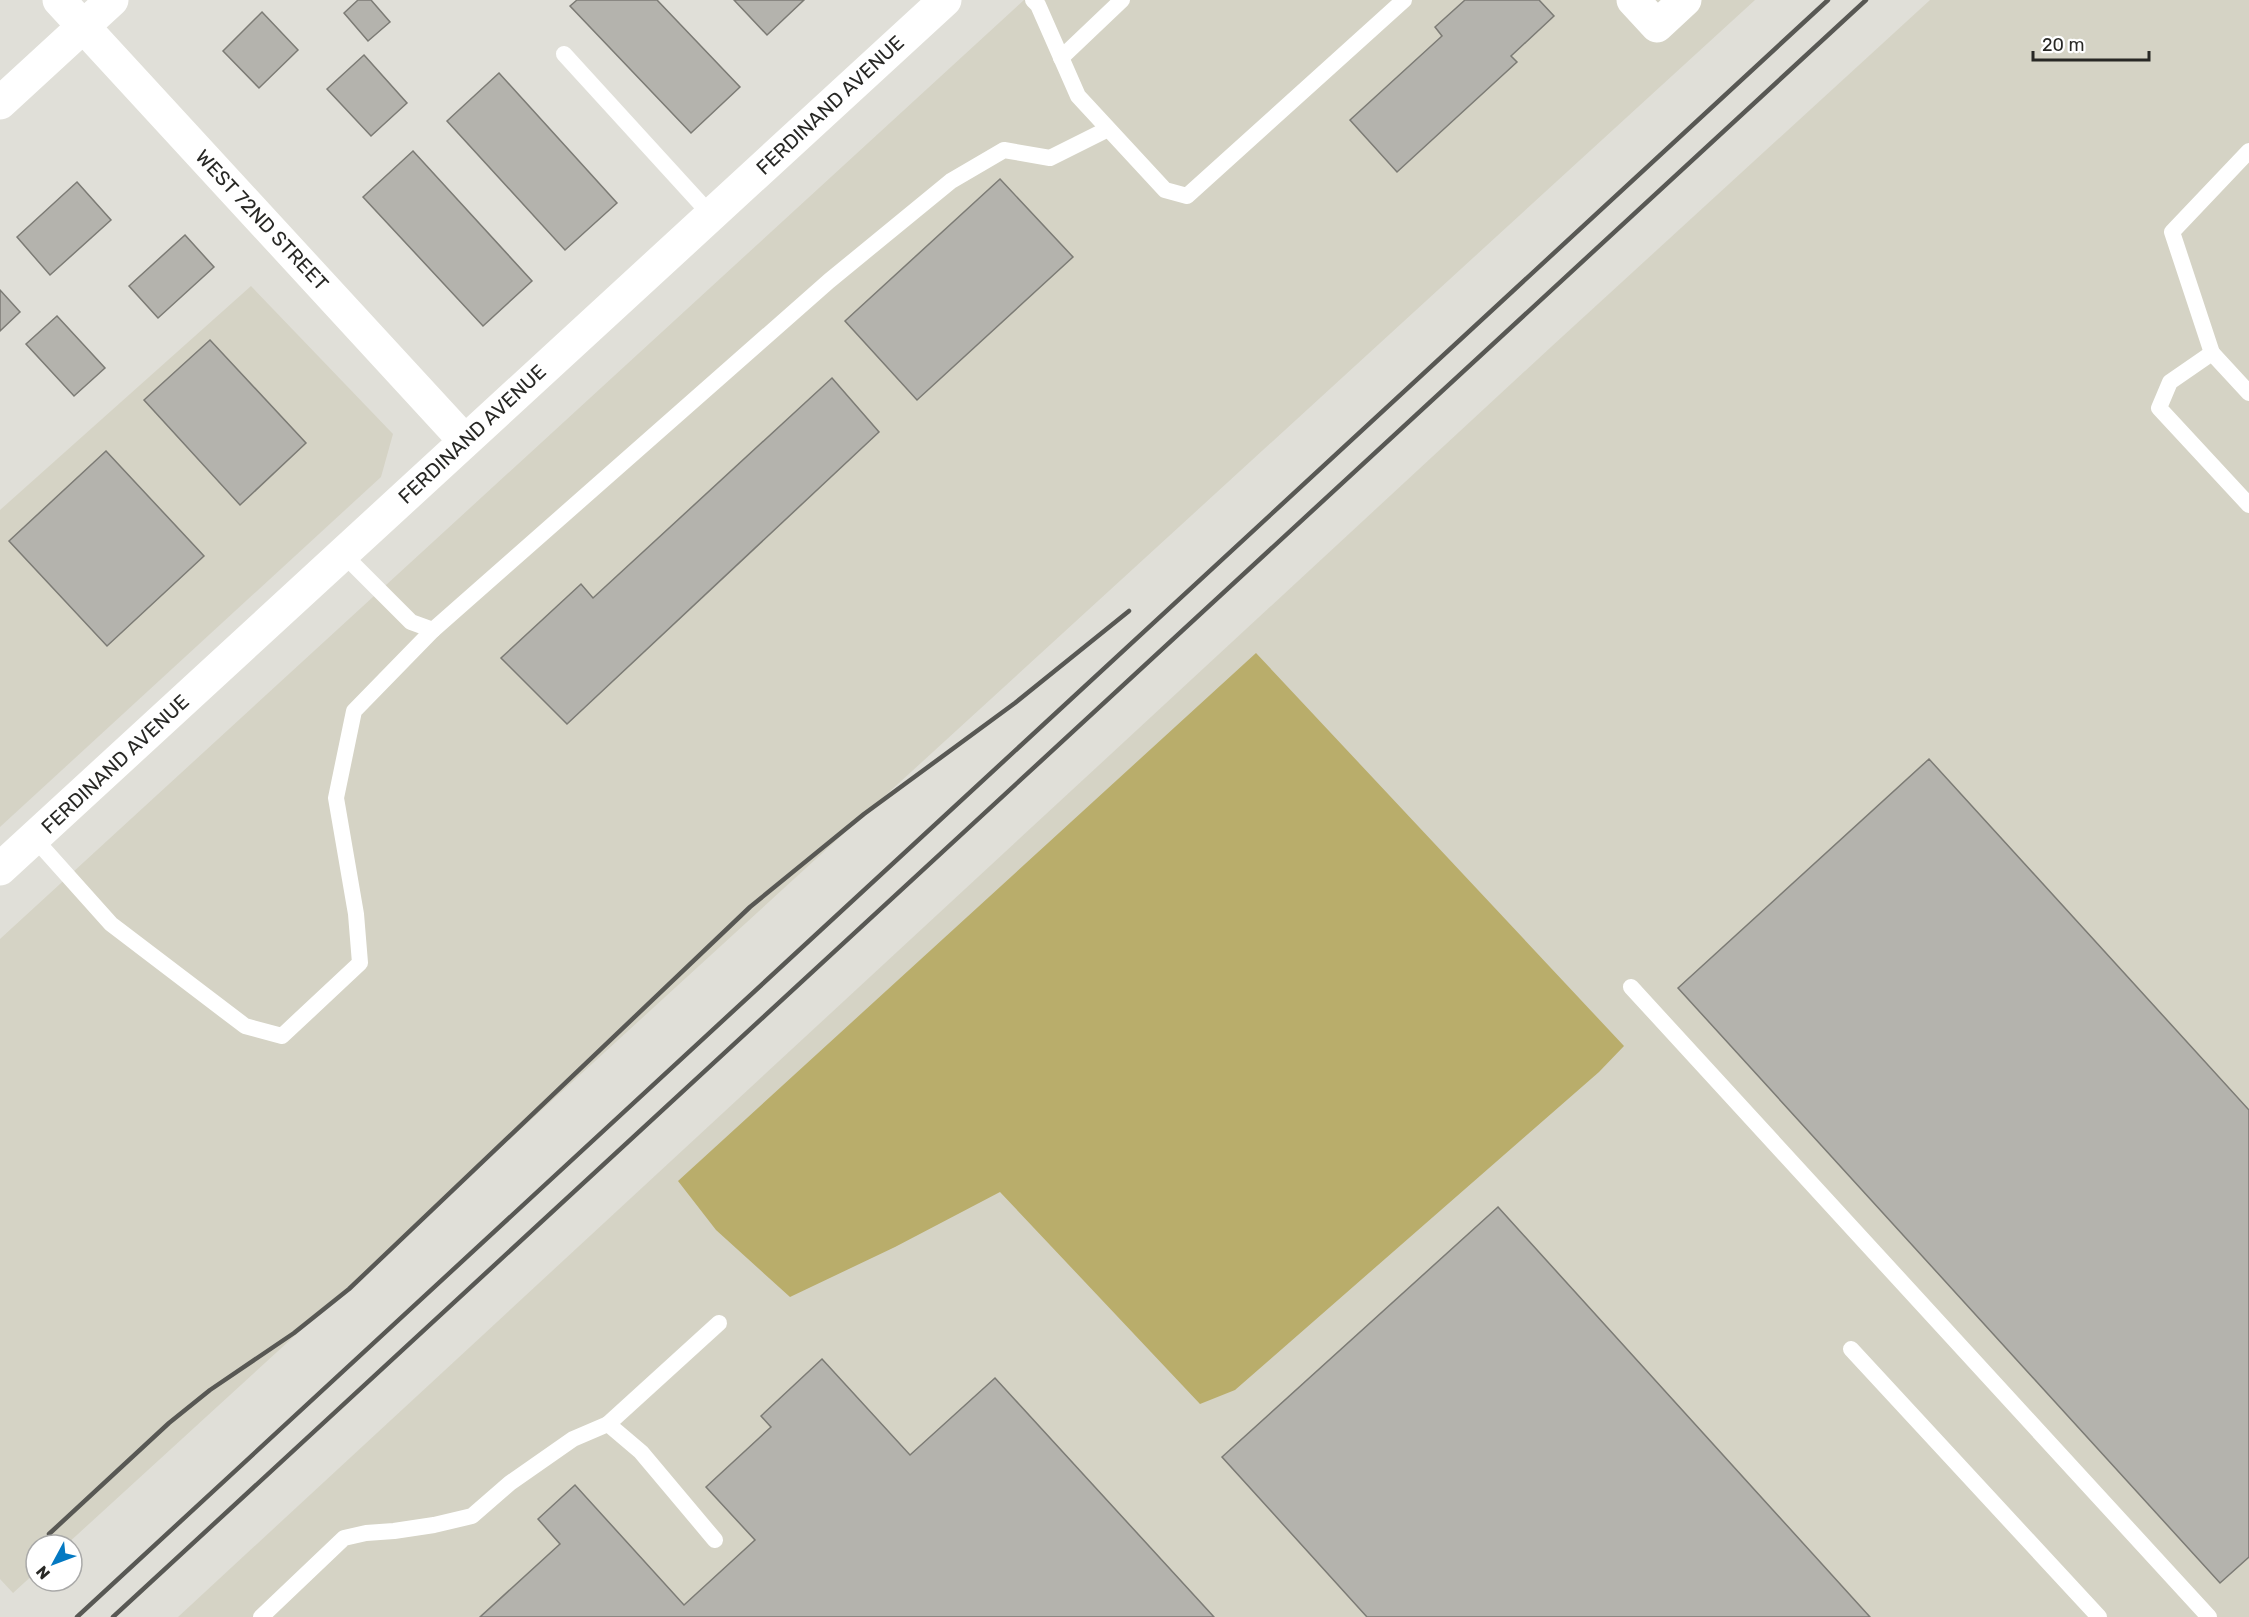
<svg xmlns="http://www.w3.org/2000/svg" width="2249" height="1617" font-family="Rubik,sans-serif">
<rect width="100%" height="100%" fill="#e0dfd8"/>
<!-- built -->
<g fill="#d5d3c5">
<polygon points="1024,0 1755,0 66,1545 36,1545 36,1572 13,1593 0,1579 0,939"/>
<polygon points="1930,0 2249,0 2249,1617 178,1617 1551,347"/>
<polygon points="251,286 393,434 381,477 0,827 0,510"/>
</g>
<!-- forest -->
<polygon fill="#b9ad6b" points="1256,653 1624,1046 1599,1072 1235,1390 1200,1404 1000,1192 895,1247 790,1297 716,1230 678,1181"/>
<!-- building -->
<g fill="#b4b3ad" stroke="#7c7b75" stroke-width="1.5">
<polygon points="358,0 371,0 390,22 368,41 344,13"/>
<polygon points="577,0 657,0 740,87 691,133 570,6"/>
<polygon points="734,0 804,0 767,35"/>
<polygon points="1465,0 1539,0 1554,16 1511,56 1517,62 1397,172 1350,120 1442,36 1435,27"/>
<polygon points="262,12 298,50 259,88 223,51"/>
<polygon points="364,55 407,103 371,136 327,89"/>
<polygon points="499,73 617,203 565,250 447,121"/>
<polygon points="413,151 532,281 483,326 363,197"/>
<polygon points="1000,179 1073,257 917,400 845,321"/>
<polygon points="77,182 111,220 50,275 17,237"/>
<polygon points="185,235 214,267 158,318 129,286"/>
<polygon points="0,290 20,312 0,331"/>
<polygon points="57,316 105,368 74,396 26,344"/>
<polygon points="210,340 306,443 240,505 144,400"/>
<polygon points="832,378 879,432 567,724 501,658 581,584 593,598"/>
<polygon points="106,451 204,556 107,646 9,541"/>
<polygon points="1929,759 2249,1110 2249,1557 2220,1583 1678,988"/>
<polygon points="1498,1207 1870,1617 1367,1617 1222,1457"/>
<polygon points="822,1359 910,1455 995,1378 1214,1617 480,1617 560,1544 538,1519 575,1485 684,1605 755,1540 706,1487 771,1427 761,1416"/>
</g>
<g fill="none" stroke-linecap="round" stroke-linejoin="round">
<!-- service -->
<g stroke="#fff" stroke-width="16">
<polyline points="1033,0 1038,5 1078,96 1165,190 1187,196 1404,0"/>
<polyline points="564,54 711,215"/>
<polyline points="1061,58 1122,0"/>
<polyline points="2212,353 2172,232 2249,151"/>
<polyline points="2249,393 2212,353 2170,382 2159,408 2249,505"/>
<polyline points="342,553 411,622 433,630 829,281 951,181 1004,150 1050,158 1108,129"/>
<polyline points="34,838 111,924 245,1026 282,1036 360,963 356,914 336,798 354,711 433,630"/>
<polyline points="1631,987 2209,1617"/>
<polyline points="1851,1349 2099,1617"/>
<polyline points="608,1424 719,1323"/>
<polyline points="261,1617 344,1538 366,1533 394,1531 434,1525 472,1516 510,1483 573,1439 608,1424 641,1452 715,1540"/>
</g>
<!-- minor -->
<g stroke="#fff" stroke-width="33">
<polyline points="59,0 464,440"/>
<polyline points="1633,0 1657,26 1685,0"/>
<polyline points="0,103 112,0"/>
<polyline points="0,869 945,0"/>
</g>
<!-- rail -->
<g stroke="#585854" stroke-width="4.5">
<polyline points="49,1534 169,1423 210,1390 294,1333 349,1289 750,907 864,814 1015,703 1129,611"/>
<polyline points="77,1617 1828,0"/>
<polyline points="113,1617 1866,0"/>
</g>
</g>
<g text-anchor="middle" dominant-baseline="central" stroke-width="4.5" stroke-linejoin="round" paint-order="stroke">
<!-- street labels -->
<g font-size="20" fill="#282825" stroke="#fff">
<text transform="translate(830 105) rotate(-43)">FERDINAND AVENUE</text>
<text transform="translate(262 220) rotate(47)">WEST 72ND STREET</text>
<text transform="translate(472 434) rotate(-43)">FERDINAND AVENUE</text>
<text transform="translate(115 764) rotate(-43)">FERDINAND AVENUE</text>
</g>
</g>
<!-- north arrow -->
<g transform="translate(54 1563) rotate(229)"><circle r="28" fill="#ffffff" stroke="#a9a9a8" stroke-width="1.5"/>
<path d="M0-4.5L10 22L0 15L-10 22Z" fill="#0479c2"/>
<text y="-9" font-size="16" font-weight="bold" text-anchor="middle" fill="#282825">N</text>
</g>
<!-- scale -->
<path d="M2033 51v9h116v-9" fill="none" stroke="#282825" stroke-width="3"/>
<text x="2042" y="51" font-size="18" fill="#282825" stroke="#ffffff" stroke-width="4.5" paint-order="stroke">20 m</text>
</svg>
